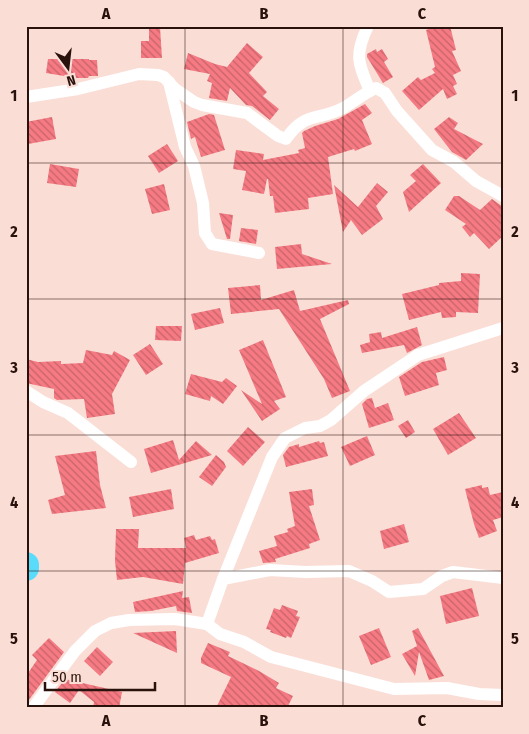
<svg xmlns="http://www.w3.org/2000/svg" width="529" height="734" font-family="'Fira Sans Condensed',sans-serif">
<defs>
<pattern id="building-back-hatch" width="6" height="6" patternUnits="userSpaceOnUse" patternTransform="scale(1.25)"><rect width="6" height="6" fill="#f67a83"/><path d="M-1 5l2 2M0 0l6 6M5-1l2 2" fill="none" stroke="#c76369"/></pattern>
</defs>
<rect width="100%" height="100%" fill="#faded6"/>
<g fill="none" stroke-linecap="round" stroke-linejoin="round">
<!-- river -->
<polyline stroke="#59dcfc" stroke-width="26" points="26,565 26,568"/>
</g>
<!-- building -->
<g fill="url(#building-back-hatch)">
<polygon points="429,26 450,26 456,50 452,51 461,71 453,75 457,84 453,86 457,94 447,99 443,89 419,110 402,91 418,77 421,80 435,73 432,69 435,67 426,30 429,29"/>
<polygon points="160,27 162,58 141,58 141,41 149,41 149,28"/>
<polygon points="247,43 263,57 249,73 267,92 263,96 279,109 270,120 252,106 246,105 230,88 227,101 209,98 212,83 207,81 210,74 184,69 188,53 215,64 227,67"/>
<polygon points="376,49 377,52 382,49 388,59 384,62 393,77 383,83 367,57 367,54"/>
<polygon points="48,59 89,59 89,60 97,60 98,76 89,76 88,78 70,78 70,77 46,73"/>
<polygon points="365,104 372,113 362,120 372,144 355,151 354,149 328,157 333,194 308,198 309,209 275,213 273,196 270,196 268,179 267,179 264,194 242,190 246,171 233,169 236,150 264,154 263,160 299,153 298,150 305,148 302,133 304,131 315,126 338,119"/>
<polygon points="209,114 214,115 225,150 201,157 195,137 191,139 187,122"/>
<polygon points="52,117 56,139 28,144 26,122"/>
<polygon points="449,117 458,123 454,129 483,144 466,160 452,152 434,129"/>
<polygon points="167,144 178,161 159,173 148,156"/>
<polygon points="50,164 79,169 76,187 47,183"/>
<polygon points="423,164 441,183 409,212 403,192 416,181 410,175"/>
<polygon points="377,183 388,192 376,206 383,219 362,235 351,220 343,232 334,185 358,207"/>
<polygon points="164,184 170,210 152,214 145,189"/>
<polygon points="454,196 459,196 480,210 492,199 503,207 503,236 489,249 474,233 470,237 462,227 466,224 445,210"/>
<polygon points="219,213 233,215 230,239 227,239"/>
<polygon points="241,228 258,230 256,244 239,241"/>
<polygon points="301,244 302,254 332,264 277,269 275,247"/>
<polygon points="461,273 480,274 478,313 456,312 456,317 442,318 441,312 409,320 402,294 439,285 439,283 461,281"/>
<polygon points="260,285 261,300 294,290 300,311 348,300 349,304 320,319 350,391 332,398 324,379 279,309 231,314 228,288"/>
<polygon points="220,308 224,323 195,330 191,314"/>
<polygon points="156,326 182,326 181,341 155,340"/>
<polygon points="417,327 422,345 407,353 404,345 362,353 360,345 370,342 369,334 381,332 382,338"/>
<polygon points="263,340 286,397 274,401 280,409 262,421 241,390 262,404 239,350"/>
<polygon points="150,344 163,364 146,375 133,355"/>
<polygon points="86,350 112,355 114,351 130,360 112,394 115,414 87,418 84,399 57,400 54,398 54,389 26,383 26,359 38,362 61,361 61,364 83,363"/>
<polygon points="444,357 447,370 436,373 439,385 405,396 399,377 422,362"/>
<polygon points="191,374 222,382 226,378 237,386 223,404 211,396 210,401 185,394"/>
<polygon points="372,398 375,408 388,403 394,420 369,428 362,404 367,399"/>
<polygon points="459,413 476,438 448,455 433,429"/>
<polygon points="408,420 415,432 406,438 398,426"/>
<polygon points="248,427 265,442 243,466 227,451"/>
<polygon points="367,436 375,455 350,466 341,447"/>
<polygon points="173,440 179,460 196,441 212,455 151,473 144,449"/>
<polygon points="319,441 320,443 324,442 328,456 286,467 283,455 289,447 299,444 299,447"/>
<polygon points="96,451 100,485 106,508 52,514 48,500 65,495 55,456"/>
<polygon points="216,455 224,462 226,467 212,486 199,477"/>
<polygon points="482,485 482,488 488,487 490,495 503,492 503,517 493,520 497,531 479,538 474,524 465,489"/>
<polygon points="171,489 174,509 133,517 129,497"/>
<polygon points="312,489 314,505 309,506 320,540 309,544 310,548 275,559 276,562 263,563 259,551 277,546 274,536 288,532 287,529 295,526 289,492"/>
<polygon points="404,524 409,542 384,549 380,531"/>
<polygon points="116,529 139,529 138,548 186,548 184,538 194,535 196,540 210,536 212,540 215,539 219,553 185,563 183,584 143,577 117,580 115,561"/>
<polygon points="472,588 479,616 446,624 440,596"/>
<polygon points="183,591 182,598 189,597 192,613 177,611 176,606 151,611 135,612 133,602"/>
<polygon points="282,605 298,611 296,616 300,617 291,638 287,636 286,638 270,632 271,630 266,629 274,608 280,610"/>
<polygon points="379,628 391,657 371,665 359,636"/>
<polygon points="418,628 444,676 429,680 419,652 415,676 402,654 417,646 412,631"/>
<polygon points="176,631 177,653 133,633"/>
<polygon points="49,638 64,652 26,704 26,676 37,660 32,655"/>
<polygon points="208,643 230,652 228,656 259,671 279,683 276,688 293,696 287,708 216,708 231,677 201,663 201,658"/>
<polygon points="97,647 113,662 100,676 84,661"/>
<polygon points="65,679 122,692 119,708 93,708 94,702 79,690 70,703 55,692"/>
</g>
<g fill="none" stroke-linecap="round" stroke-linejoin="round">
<!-- minor -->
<g stroke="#fff" stroke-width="12">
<path d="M 368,26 C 354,55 358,63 370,91"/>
<polyline points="169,82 185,147 194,166 203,203 205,233 212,244 259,253"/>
<path d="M 26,97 L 78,89 L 139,74 L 158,75 L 164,77 L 175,89 L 194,102 L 202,105 L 247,113 L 278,136 L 286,139 C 305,111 319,121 343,108 C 354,102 364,93 376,88 L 385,93 L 397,111 L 432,150 L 454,162 L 476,181 L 503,196"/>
<polyline points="26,391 43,402 68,413 131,462"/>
<polyline points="223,579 270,570 305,572 349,571 372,581 389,592 423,589 442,576 453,572 503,578"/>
<polyline points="207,624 223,579 272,457 285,438 305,428 320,426 331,420 364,391 418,355 503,328"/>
<polyline points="33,708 75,651 95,631 111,623 129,620 175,619 207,624 220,634 244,642 271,657 394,689 447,688 479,694 503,695"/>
</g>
</g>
<!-- grid -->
<path fill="none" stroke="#29120b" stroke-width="1" stroke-opacity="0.55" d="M 185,26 L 185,708M 343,26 L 343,708M 26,163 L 503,163M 26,299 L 503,299M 26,435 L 503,435M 26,571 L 503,571"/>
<!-- border -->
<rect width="529" height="734" fill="none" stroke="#faded6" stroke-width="55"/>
<!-- north arrow -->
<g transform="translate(68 68) rotate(165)" stroke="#faded6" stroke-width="4" paint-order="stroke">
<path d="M0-4L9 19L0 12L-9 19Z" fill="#29120b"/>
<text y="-8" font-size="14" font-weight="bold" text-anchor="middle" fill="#29120b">N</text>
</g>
<!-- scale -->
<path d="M45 682v8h110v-8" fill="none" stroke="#29120b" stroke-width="2.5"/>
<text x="52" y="682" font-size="15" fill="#29120b" stroke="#faded6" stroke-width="4" paint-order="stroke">50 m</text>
<rect x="28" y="28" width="474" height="678" fill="none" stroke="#29120b" stroke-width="2"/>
<g font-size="16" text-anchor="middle" font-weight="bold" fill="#29120b">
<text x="106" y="19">A</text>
<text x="264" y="19">B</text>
<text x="422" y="19">C</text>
<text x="14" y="101">1</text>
<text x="515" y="101">1</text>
<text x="14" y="237">2</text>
<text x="515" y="237">2</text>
<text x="14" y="373">3</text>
<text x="515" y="373">3</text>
<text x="14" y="508">4</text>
<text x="515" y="508">4</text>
<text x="14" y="644">5</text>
<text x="515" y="644">5</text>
<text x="106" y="726">A</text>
<text x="264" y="726">B</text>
<text x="422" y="726">C</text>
</g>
</svg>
